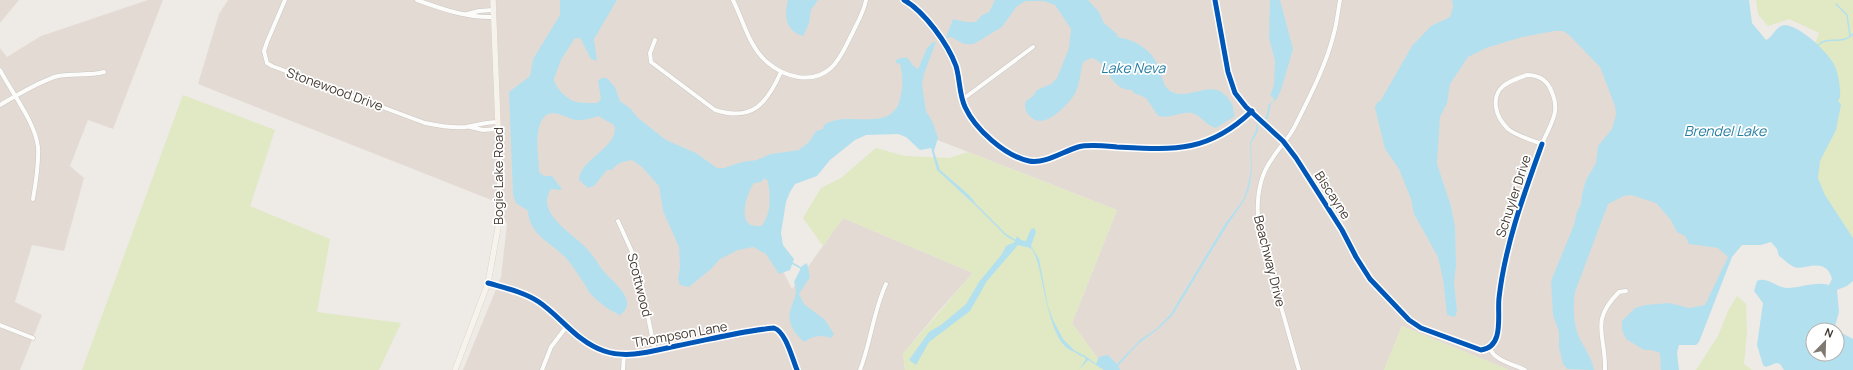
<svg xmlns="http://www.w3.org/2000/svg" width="1853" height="370" font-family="Manrope,sans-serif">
<rect width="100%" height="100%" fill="#eeeae6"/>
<!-- residential -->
<g fill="#e3dbd3">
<polygon points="0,0 19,0 0,23"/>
<polygon points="148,0 163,0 113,129 88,120 70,166 84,178 64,251 32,245 15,302 42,315 20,370 0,370 0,48 7,57 41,36"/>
<polygon points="228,0 1615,0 1744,231 1706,313 1665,323 1670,370 1509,370 1402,326 1384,370 1106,370 1072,323 1117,210 894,123 834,140 786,171 765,235 792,289 843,218 973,273 937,313 903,354 905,370 463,370 501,277 507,224 494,201 198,84 219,14"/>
</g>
<!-- green -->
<g fill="#e0e9c4">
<polygon points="1756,0 1853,0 1853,273 1744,231 1819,33 1789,19 1768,26 1758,14"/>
<polygon points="183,95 275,130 250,206 330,239 317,312 401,323 379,370 82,370"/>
<polygon points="876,148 905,156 949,158 968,152 1117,210 1072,323 1106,370 905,370 903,354 973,273 843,218 823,246 803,218 821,188 841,178"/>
<polygon points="1737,296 1746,304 1747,332 1744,364 1752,370 1696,370 1718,336 1728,311"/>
<polygon points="1402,326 1509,370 1384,370"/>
</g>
<!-- water -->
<g fill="#b3e0ef" fill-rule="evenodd">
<path d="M 560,0 L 617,0 L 594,39 L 597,61 L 591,59 L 580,38 L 575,38 L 561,60 L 554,79 C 554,87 567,98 573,101 C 580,103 590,103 597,103 L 601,99 L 598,81 L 602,78 L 607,78 L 615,87 L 620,101 L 631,109 L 637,117 L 666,140 L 696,153 L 717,168 L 724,168 L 742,162 L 757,160 L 771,154 L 799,150 L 809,142 L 816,131 L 823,129 L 824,125 C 848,108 895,137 901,94 C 903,83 903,75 900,64 L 896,63 L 896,60 C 913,53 906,63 918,69 L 927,48 L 933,42 L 936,42 L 924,74 L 922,84 L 926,111 L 932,121 L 938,138 L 934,151 L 940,170 L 969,195 L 976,204 L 975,205 L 937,170 L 931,148 L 920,150 L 906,137 L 898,134 L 866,135 L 855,140 L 830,160 L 817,176 L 795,184 L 790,192 L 786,202 L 781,233 L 783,245 L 794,259 L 790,270 L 779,274 L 766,254 L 753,247 L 738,250 L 720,259 L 711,269 L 689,287 L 680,285 L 678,279 L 680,267 L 679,247 L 663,211 L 659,186 L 642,167 L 632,160 C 623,162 618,162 612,170 L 607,170 L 594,186 L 588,188 L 579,180 C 578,160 621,146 614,125 L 598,116 C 592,118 584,121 576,120 C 566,118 558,111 548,114 C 532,123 539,156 539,172 L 544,176 L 552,176 L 562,189 L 560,190 L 551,189 C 536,212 569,231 582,244 C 590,251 596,260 601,268 C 610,281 642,300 619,316 L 619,314 C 610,312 587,294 586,286 C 579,277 574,267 566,258 C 552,243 529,235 528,211 L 516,203 L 513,195 L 509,92 L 530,76 L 533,59 L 560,15 ZM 764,178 L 768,181 C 770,195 772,215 761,226 C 758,226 754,226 751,225 C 738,219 748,191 754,183 L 761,182 Z"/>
<path d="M 788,0 L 818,0 L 811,10 L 809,24 L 803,36 C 785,31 784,15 788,0 Z"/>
<path d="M 995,0 L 1088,0 L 1099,12 L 1104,23 L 1117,34 L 1117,37 C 1137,40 1154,51 1160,71 C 1163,78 1163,86 1169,90 C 1185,103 1210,79 1225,95 C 1228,97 1233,104 1233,107 C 1234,111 1233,113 1235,116 L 1216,128 C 1206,126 1201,115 1192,113 C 1180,111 1171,119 1158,116 L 1146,98 L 1134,93 L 1132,90 C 1108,90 1110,62 1091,58 L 1083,62 C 1080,73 1080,89 1072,98 C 1064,108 1042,132 1029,115 C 1025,111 1024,106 1026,101 L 1033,96 L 1037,90 L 1051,84 L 1057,78 L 1069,48 L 1071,29 L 1055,5 L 1044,1 L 1026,1 L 1017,6 L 1002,27 L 974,44 L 964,44 L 951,37 L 947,38 L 946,37 L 953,19 L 966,22 L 976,22 L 982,15 L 989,12 Z"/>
<polygon points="1270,0 1280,0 1293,49 1281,90 1276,100 1271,104 1268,118 1258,124 1258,132 1251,143 1252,170 1249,189 1244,201 1228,224 1172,316 1157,330 1138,344 1118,366 1120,370 1104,370 1088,360 1079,370 1086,359 1083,356 1084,355 1096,364 1099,357 1108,355 1117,364 1140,340 1156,329 1170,315 1225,224 1243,200 1247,189 1251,170 1250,142 1256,131 1257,123 1266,117 1269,104 1274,101 1273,97 1270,96 1274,85 1275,61 1269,38"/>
<path d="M 1452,0 L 1749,0 L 1752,23 L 1766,40 C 1774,37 1775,25 1786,25 C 1803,29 1822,47 1832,61 C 1838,69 1841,88 1840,98 L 1838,100 L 1841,105 L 1836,130 L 1820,161 L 1818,178 L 1825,195 L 1853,238 L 1853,281 L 1847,286 L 1837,290 L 1839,312 L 1835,326 L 1838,331 L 1853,339 L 1853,370 L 1784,370 L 1780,364 L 1776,363 L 1766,367 L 1763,365 L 1757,345 L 1763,303 L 1754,291 L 1757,281 C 1767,276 1777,288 1787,288 C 1801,288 1815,281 1829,285 L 1832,279 C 1826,255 1803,271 1794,267 C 1789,265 1784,259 1779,256 L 1777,249 L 1771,242 L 1761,245 L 1742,245 L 1732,257 L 1699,342 L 1696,345 L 1679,345 L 1677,353 L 1679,370 L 1661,370 L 1660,353 L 1652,350 L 1644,350 L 1626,339 L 1622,330 L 1622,321 L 1635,308 L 1645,305 L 1670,303 L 1689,308 L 1705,305 L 1728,257 L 1718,248 L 1689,244 L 1685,236 L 1677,232 L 1670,219 L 1656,203 L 1631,195 L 1624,196 L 1608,204 L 1575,292 C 1573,306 1573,325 1580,339 C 1585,349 1592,358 1594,370 L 1567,369 L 1563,364 L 1559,348 L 1559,332 L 1553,315 L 1551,281 L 1574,225 L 1577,212 L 1581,204 L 1582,194 L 1586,180 L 1596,163 L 1598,146 L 1612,129 L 1616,115 L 1615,106 L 1600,67 L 1569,35 L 1563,31 L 1554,31 L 1522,37 L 1486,48 L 1468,57 L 1450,84 L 1447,103 L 1440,117 L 1437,164 L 1451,206 L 1455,227 L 1456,265 L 1454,283 L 1457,311 L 1455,317 L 1447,315 L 1443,279 L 1438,257 L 1414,214 L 1411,199 L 1399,169 L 1385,149 L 1375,108 L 1376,104 L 1381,100 L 1412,46 L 1431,26 L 1450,17 L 1453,7 ZM 1813,330 L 1837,330 L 1837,354 L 1813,354 Z"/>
<path d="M 1034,228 L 1036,232 L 1031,246 L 1039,259 L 1048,306 L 1053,320 L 1063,339 L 1076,352 C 1044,347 1044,255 1030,248 C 1027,247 1021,246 1018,245 L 987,281 L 970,311 L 929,342 L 916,365 L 909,360 L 929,332 L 941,325 L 966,304 L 979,282 L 1002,254 L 1006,246 L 1015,242 L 1017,236 L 1021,240 L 1026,241 L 1031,229 Z"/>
<path d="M 807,263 L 810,277 L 799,294 L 804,304 L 825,320 L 834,334 L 831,338 C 820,334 813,336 804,342 C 773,313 803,303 794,282 L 802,266 Z"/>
</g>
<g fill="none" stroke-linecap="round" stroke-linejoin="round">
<!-- stream -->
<g stroke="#b3e0ef" stroke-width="1.5">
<polyline points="1836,4 1847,15 1850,36"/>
<path d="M 1818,45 C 1829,35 1841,46 1853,34"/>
<polyline points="976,205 1006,235 1016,241"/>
<polyline points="792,263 801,268"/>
<polyline points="1076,352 1083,356"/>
</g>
<defs>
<g id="street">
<path d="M 285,0 L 267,42 L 264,51 L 267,63 L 272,66 L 425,123 C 439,126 452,128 466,127 C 477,125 487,122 498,122"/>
<path d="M 417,0 C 442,9 467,18 494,17"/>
<path d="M 733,0 C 743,20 749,47 767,62 C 784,77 812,85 831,68 C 841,59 846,45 852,34 C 857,23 864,12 866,0"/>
<path d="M 904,0 C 924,11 948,44 956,66 C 960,79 959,94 965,107 C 975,129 1005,156 1029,161 C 1045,164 1062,152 1078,147 C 1090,144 1105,146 1117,147 C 1174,150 1208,153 1252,111"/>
<path d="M 1215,0 L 1228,72 L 1235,93 L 1246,107 L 1283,141 L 1296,158 L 1342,230 L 1356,257 L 1370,279 L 1409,320 L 1421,328 L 1481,350 C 1505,347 1497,314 1499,298 C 1505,245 1524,194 1542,144"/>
<polyline points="467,14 479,11 493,10"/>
<path d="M 655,40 L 650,53 L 651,62 L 715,110 C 753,122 767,103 781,72"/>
<path d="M 0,70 C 12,93 35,122 38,147 C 39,164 36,182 33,199"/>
<path d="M 1527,75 C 1537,75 1545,78 1550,88 C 1562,112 1551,122 1542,144 C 1531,140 1517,136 1508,129 C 1502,123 1497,116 1496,107 C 1493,86 1510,81 1527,75 Z"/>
<polyline points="963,99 1033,47"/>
<path d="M 0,105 C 18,95 37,82 58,76 C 73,73 89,76 104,72"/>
<polyline points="470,127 483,130 498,129"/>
<polyline points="618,221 637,263 655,351"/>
<path d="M 488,283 C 505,288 524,292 539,302 C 561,317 577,342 604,351 C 628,359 652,351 676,346 C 708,340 741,331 774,328 C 786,332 792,358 797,370"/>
<polyline points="0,325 33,338"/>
<path d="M 1490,348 C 1493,360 1515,365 1525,370"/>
<polyline points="542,370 551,347 567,326"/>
<polyline points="623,370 624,354"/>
<path d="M 860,370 C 871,342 873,312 886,284"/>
<path d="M 1299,370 L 1259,229 C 1256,205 1257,179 1272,159 C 1280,146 1289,139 1296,124 C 1310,96 1327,63 1334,33 C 1337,22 1338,11 1340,0"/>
<path d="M 1605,370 C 1606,334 1589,322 1619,292 L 1626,291"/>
</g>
<polyline id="secondary" points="455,370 488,283 498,228 500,175 493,0"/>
</defs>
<!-- street casing -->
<use href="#street" stroke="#cac6c2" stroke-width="5"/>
<!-- secondary casing -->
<use href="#secondary" stroke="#cfc8be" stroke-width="6"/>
<!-- street -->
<use href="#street" stroke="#fcfcfb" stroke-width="4"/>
<!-- secondary -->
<use href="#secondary" stroke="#f6f2ec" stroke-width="5.5"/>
<defs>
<g id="cycleway">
<path d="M 904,0 C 924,11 948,44 956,66 C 960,79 959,94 965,107 C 975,129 1005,156 1029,161 C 1045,164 1062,152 1078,147 C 1090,144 1105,146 1117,147 C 1174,150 1208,153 1252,111"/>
<path d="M 1215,0 L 1228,72 L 1235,93 L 1246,107 L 1283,141 L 1296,158 L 1342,230 L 1356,257 L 1370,279 L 1409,320 L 1421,328 L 1481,350 C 1505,347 1497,314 1499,298 C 1505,245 1524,194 1542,144"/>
<path d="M 488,283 C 505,288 524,292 539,302 C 561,317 577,342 604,351 C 628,359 652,351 676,346 C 708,340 741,331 774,328 C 786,332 792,358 797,370"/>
</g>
</defs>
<!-- cycleway casing -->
<use href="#cycleway" stroke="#fff" stroke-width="8"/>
<!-- cycleway -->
<use href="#cycleway" stroke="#0057b8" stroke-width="5"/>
</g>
<g text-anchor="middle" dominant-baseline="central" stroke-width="3.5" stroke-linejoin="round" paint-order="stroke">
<!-- street labels -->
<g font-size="13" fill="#433a32" stroke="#fff">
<text transform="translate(335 89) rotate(20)">Stonewood Drive</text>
<text transform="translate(498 176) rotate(-90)">Bogie Lake Road</text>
<text transform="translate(1333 195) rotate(57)">Biscayne</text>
<text transform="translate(1513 196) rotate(-72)">Schuyler Drive</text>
<text transform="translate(1270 261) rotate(76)">Beachway Drive</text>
<text transform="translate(640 285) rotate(76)">Scottwood</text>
<text transform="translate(680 334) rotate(-10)">Thompson Lane</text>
</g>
<!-- water labels -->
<g font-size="14" font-style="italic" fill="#267fa3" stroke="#fff">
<text x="1133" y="67">Lake Neva</text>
<text x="1725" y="130">Brendel Lake</text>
</g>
</g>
<!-- north arrow -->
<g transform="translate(1825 342) rotate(23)"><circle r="19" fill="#ffffff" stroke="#b4b0ad"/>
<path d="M0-3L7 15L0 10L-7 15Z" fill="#7f7871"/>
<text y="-6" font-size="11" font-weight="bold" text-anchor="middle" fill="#433a32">N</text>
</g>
</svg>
